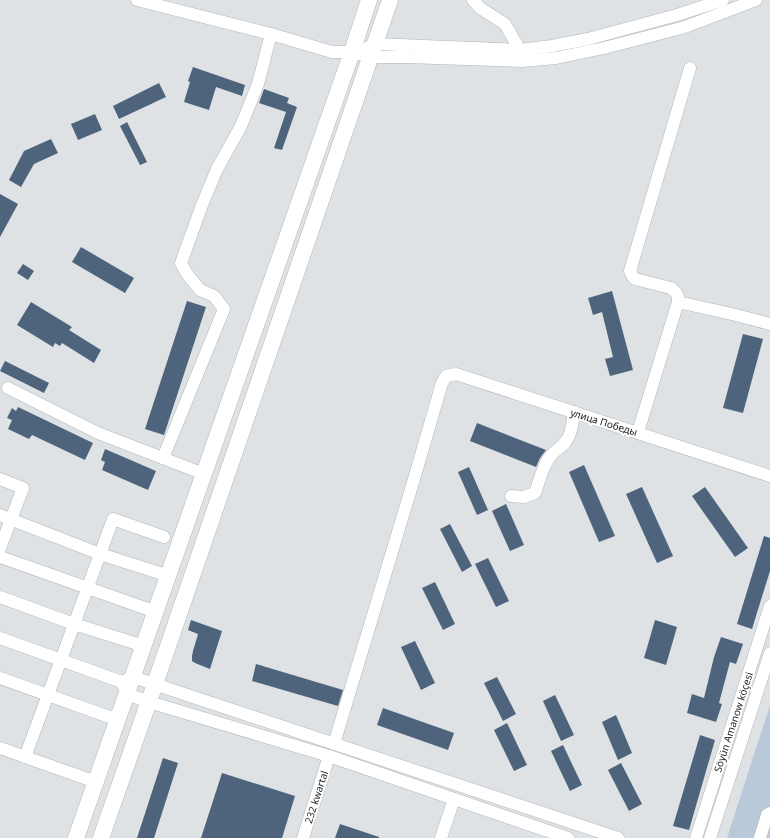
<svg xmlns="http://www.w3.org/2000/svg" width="770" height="838" font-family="'Noto Sans',sans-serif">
<rect width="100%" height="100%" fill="#dee2e5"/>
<!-- green -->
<polygon fill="#bac9da" points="770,705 770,838 727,838"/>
<!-- building -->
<g fill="#4e647d">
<polygon points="193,67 245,85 242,96 216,87 209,110 184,102 190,82 188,81"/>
<polygon points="159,83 166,97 119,119 113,106"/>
<polygon points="264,89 289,98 287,103 297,107 282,150 274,148 286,112 259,103"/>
<polygon points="95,114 102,130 78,140 71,124"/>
<polygon points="127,122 147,162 140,165 120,126"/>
<polygon points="51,139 58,153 34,164 21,187 9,180 24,151"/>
<polygon points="0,194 18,204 0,237"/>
<polygon points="81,247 134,278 125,293 72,262"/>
<polygon points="23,264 34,271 28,280 17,273"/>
<polygon points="612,291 633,370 610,376 605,359 613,357 602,312 593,315 588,298"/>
<polygon points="187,301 206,307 164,435 145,429"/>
<polygon points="31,302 72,327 69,330 101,350 94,363 62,343 60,346 55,343 53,347 17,325"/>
<polygon points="743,334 763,339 743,413 723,408"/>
<polygon points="5,361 49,383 44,393 0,371"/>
<polygon points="18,407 93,443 85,460 32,435 29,439 8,429 12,420 7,418 12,408 16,411"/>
<polygon points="477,423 546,450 540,458 536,467 470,441"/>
<polygon points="105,449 156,471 148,490 102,470 105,462 101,460"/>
<polygon points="584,465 615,536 599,542 569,472"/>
<polygon points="469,467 488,510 477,515 458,472"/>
<polygon points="642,487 673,556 657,563 626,494"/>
<polygon points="705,487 748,548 735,557 692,496"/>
<polygon points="506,504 524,545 510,551 492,511"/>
<polygon points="450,524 472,566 462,572 440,529"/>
<polygon points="764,536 770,538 770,571 752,629 737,624"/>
<polygon points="488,558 509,601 496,607 475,564"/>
<polygon points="435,582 455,624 443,630 422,588"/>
<polygon points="191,620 222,631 210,669 195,663 192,661 192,656 193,651 198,634 188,630"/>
<polygon points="655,620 677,627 666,665 644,658"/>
<polygon points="721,637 743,644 736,664 730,662 719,703 722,704 716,722 687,713 692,694 704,698 714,657"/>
<polygon points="415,641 435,683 421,690 401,647"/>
<polygon points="256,664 343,690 338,706 252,681"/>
<polygon points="497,677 516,714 503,721 484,683"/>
<polygon points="555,695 574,735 561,741 543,701"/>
<polygon points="383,708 454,733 448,750 377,725"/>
<polygon points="616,715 632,753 618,760 602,722"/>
<polygon points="507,723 527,765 514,771 494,730"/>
<polygon points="700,735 715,740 689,830 673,826"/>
<polygon points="563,745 582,785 570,791 551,751"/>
<polygon points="163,758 178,763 154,838 137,838"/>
<polygon points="621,763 642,804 629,811 608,770"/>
<polygon points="222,773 295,796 282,838 201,838"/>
<polygon points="340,824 379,837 379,838 335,838"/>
</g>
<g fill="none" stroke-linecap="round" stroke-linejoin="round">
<defs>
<g id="minor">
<polyline points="137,0 271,34 332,52 352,52 370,57 407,57 522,61 556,58 604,48 685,27 756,0"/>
<polyline points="473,0 480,8 505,24 520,50"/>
<polyline points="368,47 375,44 520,50 552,46 588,39 677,15 723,0"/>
<polyline points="678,302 736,315 770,324"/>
<polyline points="8,388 98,433 204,474"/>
<path d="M 638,432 L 678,302 C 679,295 676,292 671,288 L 635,279 L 633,277 L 630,271 L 690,68"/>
<polyline points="163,458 224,309 214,296 200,290 187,274 181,263 202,205 217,169 241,126 258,84 271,34"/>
<polyline points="0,479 23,488 0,548"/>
<path d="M 511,496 L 524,497 L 535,493 C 539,482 542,468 549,458 C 553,452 558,449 563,445 C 572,436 572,424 574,412"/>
<polyline points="0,515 100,554 169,576"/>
<polyline points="0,557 156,612"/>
<polyline points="0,597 74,624 144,646"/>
<polyline points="0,638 122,682 127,694 149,702 329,756 568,838"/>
<polyline points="0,678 118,720"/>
<polyline points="126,680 133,677 618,838"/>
<polyline points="334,744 414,479 442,383 446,376 456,374 770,476"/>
<polyline points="0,748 96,782"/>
<polyline points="25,757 113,519 164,537"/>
<polyline points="303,838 329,756"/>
<polyline points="441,838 454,799"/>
<polyline points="696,838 770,606"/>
<polyline points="710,838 770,653"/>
<polyline points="760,838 767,815 770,813"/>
</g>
<g id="major">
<polyline points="76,838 352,52 369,0"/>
<polyline points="101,838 155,684 390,0"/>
</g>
</defs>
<!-- minor casing -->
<use href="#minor" stroke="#b3b6ba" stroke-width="13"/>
<!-- major casing -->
<use href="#major" stroke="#b3b6ba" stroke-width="17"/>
<!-- minor -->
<use href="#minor" stroke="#fff" stroke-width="12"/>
<!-- major -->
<use href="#major" stroke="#fff" stroke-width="16"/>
</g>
<g text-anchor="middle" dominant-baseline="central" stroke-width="4" stroke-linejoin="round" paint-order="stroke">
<!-- street labels -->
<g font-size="10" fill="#232425" stroke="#fff">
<text transform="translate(604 422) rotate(17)">улица Победы</text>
<text transform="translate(733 722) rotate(-72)">Söyün Amanow köçesi</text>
<text transform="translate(316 797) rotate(-72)">232 kwartal</text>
</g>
</g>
</svg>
